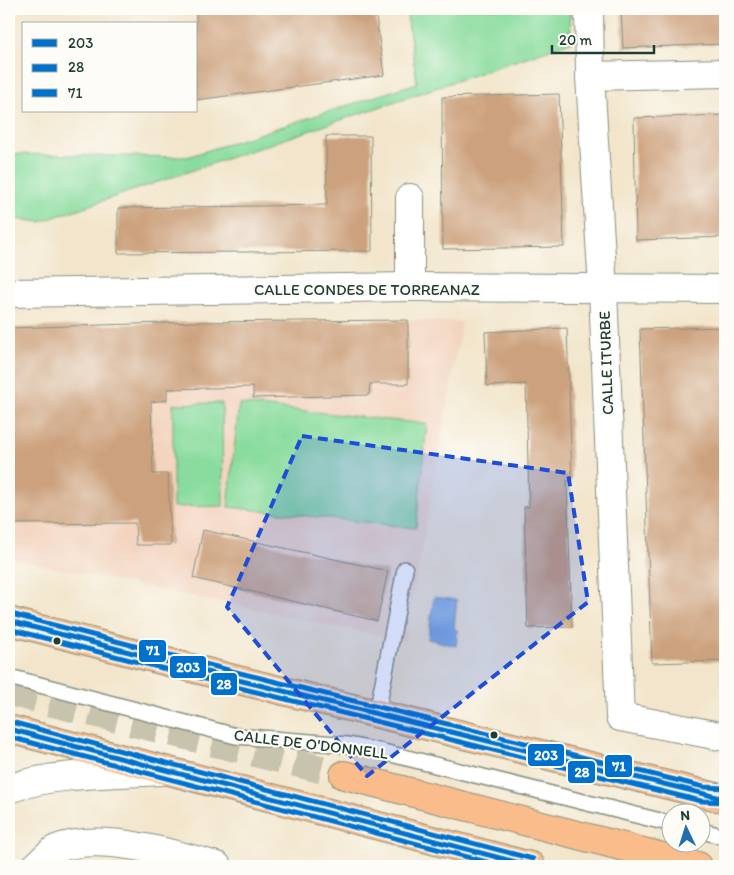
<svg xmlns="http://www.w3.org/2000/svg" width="734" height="875" font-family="Itim,sans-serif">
<rect width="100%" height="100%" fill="#fdfcf7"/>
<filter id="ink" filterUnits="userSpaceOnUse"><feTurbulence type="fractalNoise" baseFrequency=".02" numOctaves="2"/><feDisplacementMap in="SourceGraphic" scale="10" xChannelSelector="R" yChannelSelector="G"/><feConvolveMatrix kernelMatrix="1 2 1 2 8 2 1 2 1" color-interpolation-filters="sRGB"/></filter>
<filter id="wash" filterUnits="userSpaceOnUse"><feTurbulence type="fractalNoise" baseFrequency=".0096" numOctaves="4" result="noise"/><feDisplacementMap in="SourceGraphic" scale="20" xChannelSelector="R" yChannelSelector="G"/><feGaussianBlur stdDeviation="1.12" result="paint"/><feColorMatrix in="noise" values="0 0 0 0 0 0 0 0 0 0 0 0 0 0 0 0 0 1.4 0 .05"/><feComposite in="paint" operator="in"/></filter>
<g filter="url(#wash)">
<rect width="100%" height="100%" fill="#f2e5cb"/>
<!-- built -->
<polygon fill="#f3d4bf" points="408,320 462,322 405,641 9,558 9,328 195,322"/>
<!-- green -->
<g fill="#89dc9d" stroke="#548c68">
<polygon points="406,9 570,9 571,42 40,222 9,218 9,154 187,157 417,83"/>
<polygon points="222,403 223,506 173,507 173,404"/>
<polygon points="239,404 427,424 416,528 228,507"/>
</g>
<!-- water -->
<polygon fill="#75a4de" stroke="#4a7089" points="434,597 457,600 454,628 458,631 456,646 428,639"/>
<g id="blocks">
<!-- building -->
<g fill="#cca17d">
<polygon points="196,9 375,9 384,75 196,100"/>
<polygon points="621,9 725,9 725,44 623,48"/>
<polygon points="559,94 564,247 443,249 442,97"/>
<polygon points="725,115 725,237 636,240 634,118"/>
<polygon points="326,136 371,136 372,251 118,253 118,208 327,205"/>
<polygon points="408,320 408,384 370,384 369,395 253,398 253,387 167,389 167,400 151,402 153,474 168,474 171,545 136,545 135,523 9,524 9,328 195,322"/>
<polygon points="725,327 725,661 652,663 640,329"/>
<polygon points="567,328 572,480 567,481 572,627 528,628 524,507 529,507 526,384 487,386 485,332"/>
<polygon points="203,530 388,571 377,621 193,578"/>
</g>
</g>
</g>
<g filter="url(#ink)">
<use href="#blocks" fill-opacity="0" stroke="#889180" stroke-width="1"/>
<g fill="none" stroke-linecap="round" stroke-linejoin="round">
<!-- primary-tunnel -->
<polyline stroke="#c8c3ad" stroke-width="28" stroke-dasharray="28 14" stroke-linecap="butt" points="9,692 344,775"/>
<defs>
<g id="lane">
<polyline points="9,677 236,736 348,745 379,751 672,824"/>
<polyline points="377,713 405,569"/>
<polyline points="702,831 725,837"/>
</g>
<g id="street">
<polyline points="589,9 590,76 603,289 620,717 725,737"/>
<polyline points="590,76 725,73"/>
<polyline points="410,198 410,287"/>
<polyline points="9,293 410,287 725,289"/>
<path d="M 9,789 C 50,773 115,774 161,771"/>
<path d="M 36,866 C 42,861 49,852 56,849 C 100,831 173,854 217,866"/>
</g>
<g id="primary">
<polyline points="9,621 234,679 725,799"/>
<polyline points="9,729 531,866"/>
<polyline points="344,775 698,866"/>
</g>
</defs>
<!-- lane casing -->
<use href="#lane" stroke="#889180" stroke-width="18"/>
<!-- street casing -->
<use href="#street" stroke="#889180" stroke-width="30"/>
<!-- primary casing -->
<use href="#primary" stroke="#889180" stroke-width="30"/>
<!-- lane -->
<use href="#lane" stroke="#fff" stroke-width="15"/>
<!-- street -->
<use href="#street" stroke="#fff" stroke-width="28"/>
<!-- primary -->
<use href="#primary" stroke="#f9bc8a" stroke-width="28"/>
<defs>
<g id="bus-1">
<polyline points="9,621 234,679 725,799"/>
<polyline points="9,729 531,866"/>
</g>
<g id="bus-2">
<polyline points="9,629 232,686 701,801 725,802"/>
<polyline points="9,737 502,866"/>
</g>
<g id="bus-3">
<polyline points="11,614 236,672 704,787 725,788"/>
<polyline points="11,722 533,859"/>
</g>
</defs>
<!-- bus-1 casing -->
<use href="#bus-1" stroke="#fdfcf7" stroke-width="9"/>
<!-- bus-2 casing -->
<use href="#bus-2" stroke="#fdfcf7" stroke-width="9"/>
<!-- bus-3 casing -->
<use href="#bus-3" stroke="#fdfcf7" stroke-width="9"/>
<!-- bus-1 -->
<use href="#bus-1" stroke="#0072ce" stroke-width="5"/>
<!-- bus-2 -->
<use href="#bus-2" stroke="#0072ce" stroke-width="5"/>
<!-- bus-3 -->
<use href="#bus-3" stroke="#0072ce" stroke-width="5"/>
</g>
</g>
<!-- marked area -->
<path fill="#1d4ed8" fill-opacity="0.2" stroke="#1d4ed8" stroke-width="4" stroke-dasharray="10 6" stroke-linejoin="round" d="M 302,436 L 568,473 L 588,602 L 367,776 L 227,607 Z"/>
<!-- markers -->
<g fill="#1f3d34" stroke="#fdfcf7" stroke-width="2">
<circle cx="57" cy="641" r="4.5"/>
<circle cx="494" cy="735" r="4.5"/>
</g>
<g text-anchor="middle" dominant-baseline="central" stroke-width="4.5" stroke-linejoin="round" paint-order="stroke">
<!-- street labels -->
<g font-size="16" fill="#1f3d34" stroke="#fdfcf7">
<text x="367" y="289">CALLE CONDES DE TORREANAZ</text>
<text transform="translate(606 363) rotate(-92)">CALLE ITURBE</text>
<text transform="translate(311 744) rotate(7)">CALLE DE O'DONNELL</text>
</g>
</g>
<g stroke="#fdfcf7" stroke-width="2">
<rect x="138" y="639" width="29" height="24" rx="5" fill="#0072ce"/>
<rect x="169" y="655" width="38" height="24" rx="5" fill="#0072ce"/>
<rect x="210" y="672" width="28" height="24" rx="5" fill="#0072ce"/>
<rect x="527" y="743" width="38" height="24" rx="5" fill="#0072ce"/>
<rect x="604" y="754" width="29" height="24" rx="5" fill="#0072ce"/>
<rect x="567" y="760" width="29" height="24" rx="5" fill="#0072ce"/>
</g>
<g font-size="14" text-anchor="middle" font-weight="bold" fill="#fff">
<text x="153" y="655">71</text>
<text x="188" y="672">203</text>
<text x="224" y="689">28</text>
<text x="546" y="760">203</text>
<text x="619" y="771">71</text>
<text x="582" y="777">28</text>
</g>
<!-- margin -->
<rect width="734" height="875" fill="none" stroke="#fdfcf7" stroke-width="30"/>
<!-- legend -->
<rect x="22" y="22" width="175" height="90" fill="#fdfcf7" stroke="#a4b0a9"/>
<rect x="32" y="39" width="25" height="8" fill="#0072ce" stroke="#a4b0a9"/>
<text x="68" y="48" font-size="15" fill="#1f3d34">203</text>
<rect x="32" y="64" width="25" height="8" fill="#0072ce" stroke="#a4b0a9"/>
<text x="68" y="72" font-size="15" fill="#1f3d34">28</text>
<rect x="32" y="89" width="25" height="8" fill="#0072ce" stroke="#a4b0a9"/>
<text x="68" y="98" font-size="15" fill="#1f3d34">71</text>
<!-- north arrow -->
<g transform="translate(686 828) rotate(356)"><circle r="24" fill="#fdfcf7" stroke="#a4b0a9"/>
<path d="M0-4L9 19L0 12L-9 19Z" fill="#1f6fb2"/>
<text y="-8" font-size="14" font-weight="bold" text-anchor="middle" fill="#1f3d34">N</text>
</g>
<!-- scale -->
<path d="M552 45v8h102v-8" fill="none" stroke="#1f3d34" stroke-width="2.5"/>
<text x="559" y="45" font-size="15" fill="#1f3d34" stroke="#fdfcf7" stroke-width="4" paint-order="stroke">20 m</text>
</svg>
